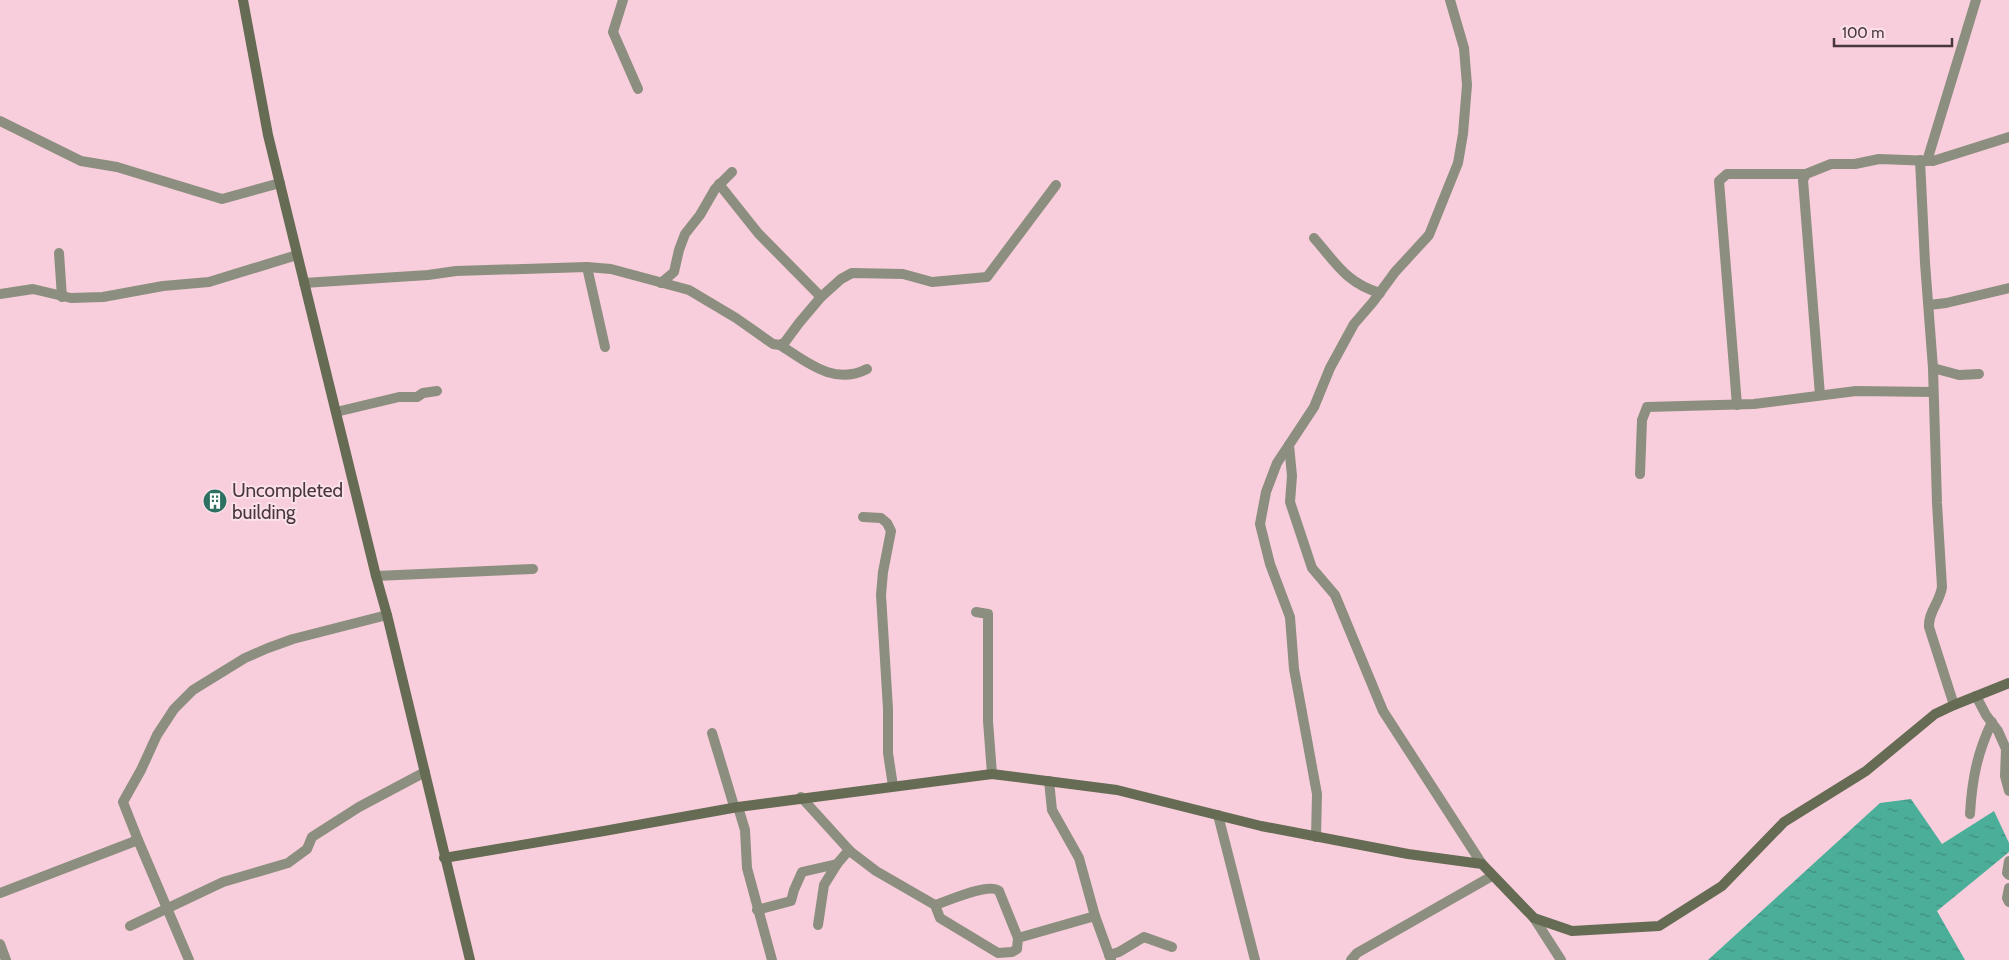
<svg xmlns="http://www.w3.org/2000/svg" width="2009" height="960" font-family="Cabin,sans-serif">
<defs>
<pattern id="water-ripples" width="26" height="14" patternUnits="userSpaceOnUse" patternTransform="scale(1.25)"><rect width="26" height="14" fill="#4bae99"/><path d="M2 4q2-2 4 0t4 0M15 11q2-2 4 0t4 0" fill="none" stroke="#408e7e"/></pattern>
</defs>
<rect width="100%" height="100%" fill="#f9cedc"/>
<!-- water -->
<polygon fill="url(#water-ripples)" points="1911,799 1942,844 1994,811 2009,843 2009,852 1937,911 1965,960 1708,960 1880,803"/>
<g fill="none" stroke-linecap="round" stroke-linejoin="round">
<!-- street -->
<g stroke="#8c8f7f" stroke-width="10">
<polyline points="623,0 613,32 638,89"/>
<polyline points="1450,0 1464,48 1467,85 1463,134 1458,163 1429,235 1395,272 1373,302 1354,324 1330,368 1314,407 1289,445 1292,476 1290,502 1312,568 1335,595 1383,711 1482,864"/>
<polyline points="0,121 81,161 117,167 222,199 280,183"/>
<path d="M 1920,160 L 1925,263 L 1933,368 L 1937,503 L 1942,587 C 1940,602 1928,612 1929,627 L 1954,705"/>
<polyline points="1927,161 1976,0"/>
<polyline points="719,184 758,233 821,297"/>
<path d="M 1314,238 C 1336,263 1346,283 1380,293"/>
<polyline points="59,253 62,297"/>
<polyline points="587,267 605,347"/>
<polyline points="304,283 428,275 456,271 587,267 611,269 689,290 736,318 773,344 780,345 785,342 799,323 821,297 841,279 852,273 903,274 932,282 987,277 1056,185"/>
<polyline points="661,283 674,272 679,250 685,234 700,215 715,189 732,172"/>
<polyline points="0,294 33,289 71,298 103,297 163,286 209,282 297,255"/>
<polyline points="1929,305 1946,303 2009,288"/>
<path d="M 780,345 C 807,362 834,386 867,369"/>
<polyline points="1933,368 1959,375 1979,374"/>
<polyline points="1820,395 1803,180 1806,174 1831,164 1855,164 1879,159 1933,161 2009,137"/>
<polyline points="1737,405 1719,181 1727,174 1806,174"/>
<polyline points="336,412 399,397 417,397 423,393 437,391"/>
<polyline points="1289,445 1277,463 1266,492 1260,524 1270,564 1290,617 1294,669 1317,794 1316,837"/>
<polyline points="1640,474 1642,420 1647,407 1754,404 1856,391 1933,392"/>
<polyline points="863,517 881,518 887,523 891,531 883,572 881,595 888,709 888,753 893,786"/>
<polyline points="376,576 533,569"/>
<polyline points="976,612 988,614 988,721 992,774"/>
<polyline points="1976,696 1986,715 1998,731 2006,749 2005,776 2009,791"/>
<polyline points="712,733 734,806 731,808"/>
<polyline points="1049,781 1052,810 1079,858 1095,916 1111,960"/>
<polyline points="801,797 851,852 876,871 935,905 940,918 998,953 1012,952 1017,949 1018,938 1095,916"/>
<polyline points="738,807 745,830 747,868 772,960"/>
<path d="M 1970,814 C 1972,780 1977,753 1992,722"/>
<polyline points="1218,815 1255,960"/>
<polyline points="138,840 123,802 141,770 157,735 174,709 193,690 245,658 268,648 293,639 387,615"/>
<polyline points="2009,861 2007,873 2009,875"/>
<polyline points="2009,888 2007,898 2009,902"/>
<polyline points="0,893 138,840 189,960"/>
<path d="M 935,905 C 948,901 989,882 999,891 L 1018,938"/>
<polyline points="757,910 791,901 794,890 802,872 837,864 849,850"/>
<polyline points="1534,918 1561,960"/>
<polyline points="818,925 824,885 837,864"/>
<polyline points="130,926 223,882 288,863 307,849 312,837 359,807 425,772"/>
<polyline points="0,944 6,960"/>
<polyline points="1109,955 1119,952 1144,937 1172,947"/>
<polyline points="1351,960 1357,953 1492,876"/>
</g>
<!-- secondary -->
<g stroke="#666b54" stroke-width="10">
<polyline points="243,0 268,135 376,576 387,615 470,960"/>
<polyline points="444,858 604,831 738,807 992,774 1117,790 1261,826 1408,854 1482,864 1534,918 1572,931 1659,926 1722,886 1784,822 1866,771 1935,714 1954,705 2009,683"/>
</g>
</g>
<!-- icons -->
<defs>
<symbol id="building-disc" viewBox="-11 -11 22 22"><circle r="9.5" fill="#2d7062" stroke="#fbe0e9"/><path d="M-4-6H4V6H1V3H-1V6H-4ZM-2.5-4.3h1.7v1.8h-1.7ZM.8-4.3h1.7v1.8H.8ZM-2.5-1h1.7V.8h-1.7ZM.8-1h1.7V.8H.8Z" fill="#fff"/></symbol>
</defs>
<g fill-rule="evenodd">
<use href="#building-disc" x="201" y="487" width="28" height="28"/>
</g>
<g text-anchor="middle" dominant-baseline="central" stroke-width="4" stroke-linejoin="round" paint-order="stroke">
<!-- poi labels -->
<g font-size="19" fill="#48373c" stroke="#fbe0e9" text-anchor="start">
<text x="232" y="490">Uncompleted<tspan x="232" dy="22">building</tspan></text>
</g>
</g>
<!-- scale -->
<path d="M1834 38v8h118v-8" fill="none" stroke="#48373c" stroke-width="2.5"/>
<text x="1842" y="38" font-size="15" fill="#48373c" stroke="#fbe0e9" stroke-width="4" paint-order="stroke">100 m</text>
</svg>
